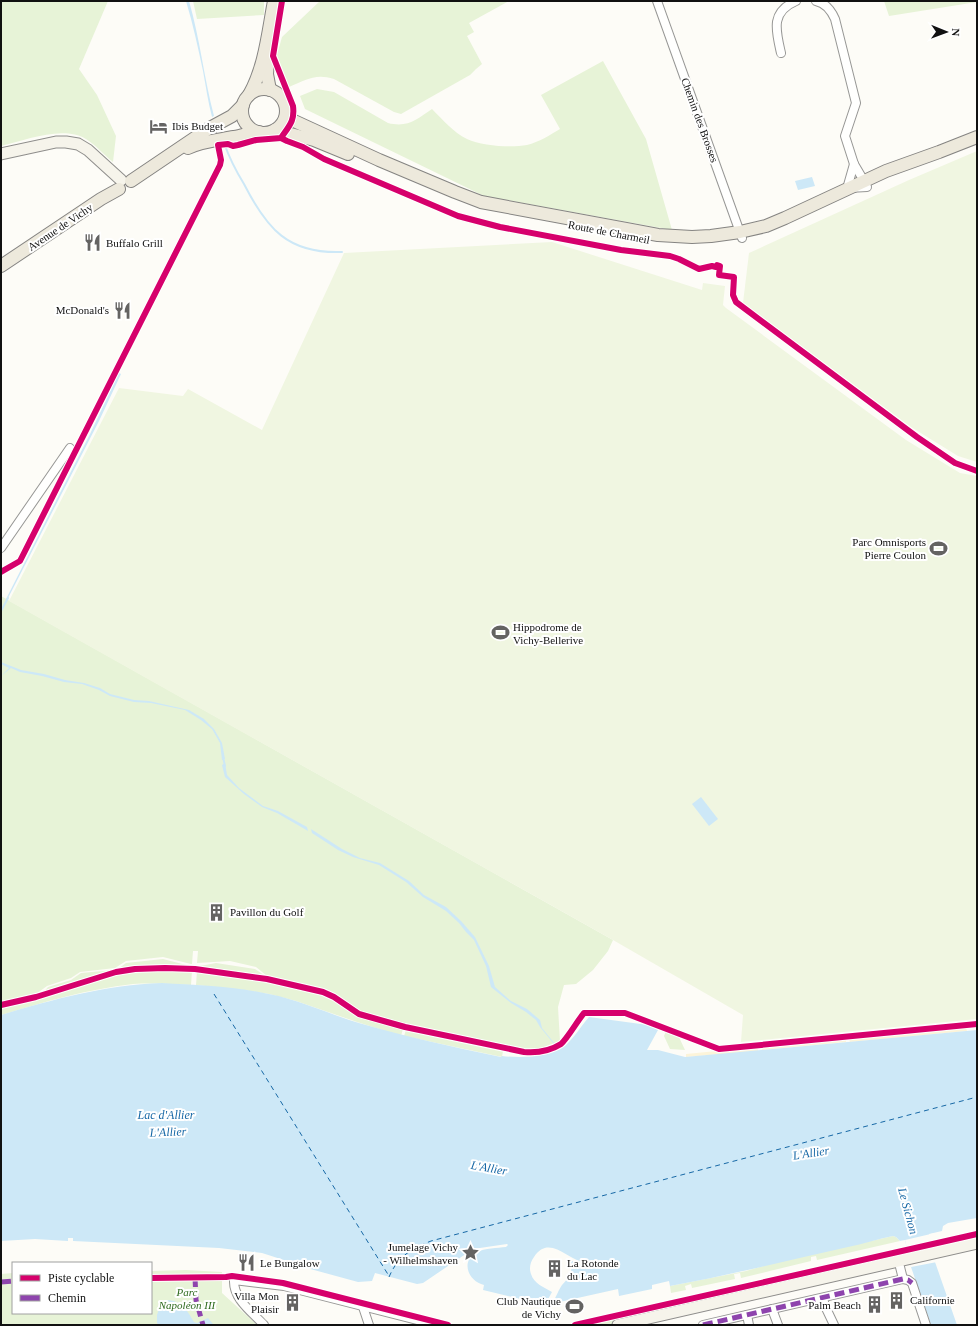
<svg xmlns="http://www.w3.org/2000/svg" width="978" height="1326" font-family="'Times New Roman',serif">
<rect width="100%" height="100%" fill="#fdfcf7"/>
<!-- green -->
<g fill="#e7f3d7">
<path d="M 1,1 L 108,1 L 79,69 L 97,95 L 116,136 L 113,162 C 104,155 96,145 86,139 C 63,125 26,140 1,146 Z"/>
<polygon points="193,1 264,1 264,15 197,19"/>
<path d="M 320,1 L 509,1 L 469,23 L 474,32 L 467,36 L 482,64 L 476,69 L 470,75 L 401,114 L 394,112 L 334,79 C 315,73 306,80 289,87 L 277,55 L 282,37 Z"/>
<polygon points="884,1 977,1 977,2 889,16"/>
<path d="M 603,61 L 646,139 L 672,230 L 484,196 L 305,109 L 300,96 L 317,89 L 334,92 L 388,123 C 408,128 417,119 432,109 C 443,120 453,132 467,139 C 482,146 511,148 527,145 C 539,142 550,135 560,129 L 541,95 Z"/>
<polygon points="1,596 613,940 608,951 593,970 576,984 564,985 558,1007 560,1041 541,1048 522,1050 406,1025 361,1012 342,999 323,990 267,976 256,967 230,961 197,963 198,951 193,951 192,964 191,964 163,957 126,961 115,968 80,972 71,978 47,986 36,994 1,1003"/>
<polygon points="163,959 190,966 144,966 118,969 126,963"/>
<polygon points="216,963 255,969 264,975 200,966"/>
<polygon points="114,970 43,993 48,987 71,980 81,973"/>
<path d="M 154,970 L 192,971 L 191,985 C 172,984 152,983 133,984 C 88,989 44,1002 1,1015 L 1,1008 L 66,991 L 113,976 L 137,971 Z"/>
<polygon points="197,971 251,978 325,995 360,1016 403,1029 401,1036 357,1022 296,1001 269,994 243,990 196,985"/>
<polygon points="406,1030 503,1051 502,1057 404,1036"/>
<polygon points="666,1031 678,1035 685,1050 670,1049 664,1036"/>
<polygon points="893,1236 896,1237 900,1241 817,1260 816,1256 811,1257 811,1261 741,1278 740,1273 734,1274 735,1279 692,1288 691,1284 685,1286 686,1290 671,1293 670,1286 746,1271 773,1263"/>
<polygon points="903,1251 905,1258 821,1277 820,1270"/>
<polygon points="186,1270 222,1272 222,1293 257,1325 1,1325 1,1274 13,1273 13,1313 151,1313 151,1271"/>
<polygon points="814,1272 816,1278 745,1295 743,1288"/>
<polygon points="634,1313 635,1319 610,1325 581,1325"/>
</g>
<!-- sand -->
<g fill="#fcf4d9">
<polygon points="966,1028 967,1031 850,1042 849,1039"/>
<polygon points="846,1039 846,1042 762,1050 761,1047"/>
<polygon points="758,1047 758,1051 686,1057 686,1054"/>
</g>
<!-- pitch -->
<g fill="#f0f6e1">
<polygon points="977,151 977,462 958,456 911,427 743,303 749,253 909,180"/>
<polygon points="552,242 702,290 703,283 725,286 723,305 726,308 906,440 960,473 977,476 977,1019 741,1042 743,1015 613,940 9,601 119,388 183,396 188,389 262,430 344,253"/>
</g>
<!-- water -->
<g fill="#cde8f7">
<path d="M 186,1 L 189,1 C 200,39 204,78 214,116 L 212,117 C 208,102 206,87 203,71 C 198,48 193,24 186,1 Z"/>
<polygon points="812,177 815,186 798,190 795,181"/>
<polygon points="119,373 121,374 99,421 7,600 6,599 90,434"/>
<polygon points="1,662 21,670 44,674 65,680 84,683 100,688 110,694 134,700 149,701 189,710 204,719 214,729 222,743 225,759 222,760 220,743 212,729 201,720 185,710 151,703 134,702 110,696 99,690 82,684 64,682 42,676 20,672 11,668 1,676 9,668 1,664"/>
<polygon points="225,763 227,775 239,788 263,806 278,811 307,827 308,831 277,813 262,807 244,794 225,777 222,765"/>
<polygon points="701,797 718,819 709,826 692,804"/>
<polygon points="311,829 342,849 360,858 380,863 409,881 424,895 446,907 461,921 475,937 489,966 495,987 511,1001 527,1009 540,1020 542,1028 555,1044 554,1044 540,1027 536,1020 526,1012 511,1003 491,987 486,966 474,940 466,932 459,923 446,911 423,897 406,882 379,865 353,857 338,850 312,833"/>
<path d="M 162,983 C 197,985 233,986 269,994 C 300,1000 329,1014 359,1023 C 406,1037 454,1047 501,1057 L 502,1056 C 520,1058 550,1058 565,1046 C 574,1038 581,1026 589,1017 L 648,1025 L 658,1030 L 647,1050 L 658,1050 L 685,1057 L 977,1030 L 977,1218 L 948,1223 L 943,1226 L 942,1231 L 929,1234 L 935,1262 L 957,1325 L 931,1325 L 911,1267 L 905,1240 L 900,1241 L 896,1237 L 893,1236 C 878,1239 863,1244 848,1247 C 789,1260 730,1275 670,1286 L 669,1281 L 652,1285 L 652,1289 L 619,1296 L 618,1289 L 555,1303 L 553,1302 C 556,1297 559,1289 562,1285 C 570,1276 575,1272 568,1259 L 583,1266 L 599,1263 L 596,1260 C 592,1261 587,1263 583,1262 C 568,1260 549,1234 534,1257 C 530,1262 529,1269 531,1274 C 534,1284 544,1287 552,1292 L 545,1305 L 483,1290 L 484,1285 C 468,1281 460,1261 477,1252 C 485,1248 497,1248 506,1247 L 508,1245 L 507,1244 L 473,1249 L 423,1283 L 417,1284 L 375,1273 L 372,1281 L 358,1282 L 303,1267 L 290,1261 L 287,1261 L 262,1253 L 219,1248 L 73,1241 L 73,1238 L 68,1238 L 68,1241 L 35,1239 L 1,1241 L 1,1015 C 54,999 106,985 162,983 Z"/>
<path d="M 167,1300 C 182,1301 187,1310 194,1322 L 197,1323 L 208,1318 L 213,1324 L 219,1325 L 159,1325 L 157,1323 L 157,1315 L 161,1303 Z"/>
</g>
<!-- pier -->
<polygon fill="#fdfcf7" points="935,1233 936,1235 931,1236 937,1262 911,1267 905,1240"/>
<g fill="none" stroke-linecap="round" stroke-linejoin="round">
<!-- stream -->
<g stroke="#cde8f7" stroke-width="2">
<path d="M 224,143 C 229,157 236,171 244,184 C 267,229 288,254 342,252"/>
<polyline points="1,611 8,598"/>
<polyline points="223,757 225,766"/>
</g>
<!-- ferry -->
<g stroke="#1768a6" stroke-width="1" stroke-dasharray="5 4" stroke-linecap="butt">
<polyline points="214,994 389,1276"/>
<path d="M 389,1277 C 398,1256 411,1249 431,1241 L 977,1097"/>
</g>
<defs>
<g id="street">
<polyline points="657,1 742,238"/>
<path d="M 816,1 C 826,3 831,10 835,19 L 856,103 L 845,136 L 854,164 L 864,181 L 861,185"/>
<path d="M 781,53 C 776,31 770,12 796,1"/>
<polyline points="854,164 848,185 849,188 867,187"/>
<polyline points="1,548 70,448"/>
<polyline points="900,1267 903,1279"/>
<polyline points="823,1298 825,1306 834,1325"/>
<polyline points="363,1307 369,1325"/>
<polyline points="772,1309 778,1325"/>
<polyline points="747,1315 749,1325"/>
<path d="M 264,1325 C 252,1312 233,1299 234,1280 L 284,1286 L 437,1325"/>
<polyline points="703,1325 903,1279 908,1280 912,1283 926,1325"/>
</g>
<g id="secondary">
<polyline points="1,154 56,142 66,142 78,144 88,150 121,180"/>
<polyline points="618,1325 977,1243"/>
</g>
<g id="primary">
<polyline points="268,59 267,74 270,90"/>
<circle cx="264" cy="111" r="22"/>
<path d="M 249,95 C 265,67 268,32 274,1"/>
<polyline points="286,111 292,120 379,160 455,192 481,202 626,229 658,235 692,237 711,236 740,232 766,226 785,218 886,171 939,152 977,137"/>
<polyline points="275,130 314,140 348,154"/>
<path d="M 188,148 C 203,141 218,140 234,137 C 243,136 250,132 259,132"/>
<polyline points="131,181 208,129 232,116 243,105"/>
<polyline points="1,266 101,199 119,189"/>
</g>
</defs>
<!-- street casing -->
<use href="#street" stroke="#979795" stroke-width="10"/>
<!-- secondary casing -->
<use href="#secondary" stroke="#8e8d8b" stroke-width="13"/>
<!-- primary casing -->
<use href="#primary" stroke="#858482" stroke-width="14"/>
<!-- street -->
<use href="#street" stroke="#fffffe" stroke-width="8"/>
<!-- secondary -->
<use href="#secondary" stroke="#f6f4eb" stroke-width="11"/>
<!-- primary -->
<use href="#primary" stroke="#ede9dc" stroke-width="12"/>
<!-- quiet -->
<g stroke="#8e44ad" stroke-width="5" stroke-dasharray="10 5" stroke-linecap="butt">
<polyline points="195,1277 196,1300 203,1325"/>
<polyline points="1,1282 13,1281"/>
<polyline points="703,1325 903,1279 908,1280 912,1283"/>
</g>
<defs>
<g id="cycleway">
<polyline points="281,138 287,141 303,147 324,159 458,216 500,227 621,250 670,256 679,259 699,269 712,266 716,267 717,265 720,266 719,275 734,277 733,295 736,302 917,437 955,463 977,471"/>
<path d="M 1,572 L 20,561 L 220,165 L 221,160 L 218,145 L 228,144 L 233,146 L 238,145 L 256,140 L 281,138 C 289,126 295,121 293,106 L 273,56 L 282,1"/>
<path d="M 1,1005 L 36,997 L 116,972 L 135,969 L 165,968 L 195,969 L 267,979 L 323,992 L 334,997 L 359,1014 L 405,1027 L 524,1052 C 536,1053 550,1051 561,1044 C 567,1039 578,1020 584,1013 L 625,1013 L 719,1049 L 977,1024"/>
<polyline points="151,1278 226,1277 232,1276 283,1283 448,1325"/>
<polyline points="575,1325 977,1234"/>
</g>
</defs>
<!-- cycleway casing -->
<use href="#cycleway" stroke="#fff" stroke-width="8"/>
<!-- cycleway -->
<use href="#cycleway" stroke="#d6006c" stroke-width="6"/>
</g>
<!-- icons -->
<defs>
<symbol id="hotel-bare" viewBox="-9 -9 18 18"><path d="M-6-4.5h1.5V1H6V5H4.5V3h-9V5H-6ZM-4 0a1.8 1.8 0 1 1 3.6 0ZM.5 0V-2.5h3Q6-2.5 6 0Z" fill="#646362" stroke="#fff" stroke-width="2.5" paint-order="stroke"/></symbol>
<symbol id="restaurant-bare" viewBox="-9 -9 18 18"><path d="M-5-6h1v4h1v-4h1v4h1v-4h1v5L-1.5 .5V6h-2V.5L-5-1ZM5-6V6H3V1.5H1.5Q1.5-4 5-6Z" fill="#646362" stroke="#fff" stroke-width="2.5" paint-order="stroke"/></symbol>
<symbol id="stadium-bare" viewBox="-9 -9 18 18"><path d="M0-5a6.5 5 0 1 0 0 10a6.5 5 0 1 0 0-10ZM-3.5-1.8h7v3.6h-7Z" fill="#646362" stroke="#fff" stroke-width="2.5" paint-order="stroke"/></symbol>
<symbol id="building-bare" viewBox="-9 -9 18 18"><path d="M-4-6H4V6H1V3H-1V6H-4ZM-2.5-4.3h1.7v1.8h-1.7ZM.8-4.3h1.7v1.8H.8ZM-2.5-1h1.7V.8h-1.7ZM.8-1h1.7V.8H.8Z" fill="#646362" stroke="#fff" stroke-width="2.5" paint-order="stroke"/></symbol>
<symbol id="sight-bare" viewBox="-9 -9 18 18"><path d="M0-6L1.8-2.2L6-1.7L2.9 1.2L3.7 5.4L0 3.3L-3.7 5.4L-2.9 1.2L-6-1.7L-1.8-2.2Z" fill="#646362" stroke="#fff" stroke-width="2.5" paint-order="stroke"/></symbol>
</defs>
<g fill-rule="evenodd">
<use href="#hotel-bare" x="146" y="114" width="25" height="25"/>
<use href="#restaurant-bare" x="80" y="230" width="25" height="25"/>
<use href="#restaurant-bare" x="110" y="298" width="25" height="25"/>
<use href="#stadium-bare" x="926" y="536" width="25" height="25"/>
<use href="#stadium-bare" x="488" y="620" width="25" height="25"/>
<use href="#building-bare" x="204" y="900" width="25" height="25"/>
<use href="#sight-bare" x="458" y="1240" width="25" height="25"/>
<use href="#restaurant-bare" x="234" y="1250" width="25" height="25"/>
<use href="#building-bare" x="542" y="1256" width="25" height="25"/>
<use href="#building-bare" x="884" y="1288" width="25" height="25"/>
<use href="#building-bare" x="280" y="1290" width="25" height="25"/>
<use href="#building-bare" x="862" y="1292" width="25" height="25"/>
<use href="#stadium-bare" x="562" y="1294" width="25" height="25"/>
</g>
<g text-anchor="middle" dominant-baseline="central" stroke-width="4" stroke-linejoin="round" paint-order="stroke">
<!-- street labels -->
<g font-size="11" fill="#111" stroke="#fff">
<text transform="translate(700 120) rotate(70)">Chemin des Brosses</text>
<text transform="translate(60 227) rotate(-34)">Avenue de Vichy</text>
<text transform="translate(609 232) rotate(11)">Route de Charmeil</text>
</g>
<!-- poi labels -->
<g font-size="11" fill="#111" stroke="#fff" text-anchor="start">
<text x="172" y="126">Ibis Budget</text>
<text x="106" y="243">Buffalo Grill</text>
<text x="109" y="310" text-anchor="end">McDonald's</text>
<text x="926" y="542" text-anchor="end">Parc Omnisports<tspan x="926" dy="13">Pierre Coulon</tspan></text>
<text x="513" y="627">Hippodrome de<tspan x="513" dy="13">Vichy-Bellerive</tspan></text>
<text x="230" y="912">Pavillon du Golf</text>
<text x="458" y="1247" text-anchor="end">Jumelage Vichy<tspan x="458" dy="13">- Wilhelmshaven</tspan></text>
<text x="260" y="1263">Le Bungalow</text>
<text x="567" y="1263">La Rotonde<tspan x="567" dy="13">du Lac</tspan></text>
<text x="279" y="1296" text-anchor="end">Villa Mon<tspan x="279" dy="13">Plaisir</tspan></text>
<text x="910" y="1300">Californie</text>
<text x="561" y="1301" text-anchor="end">Club Nautique<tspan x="561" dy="13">de Vichy</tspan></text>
<text x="861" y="1305" text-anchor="end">Palm Beach</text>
</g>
<!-- park labels -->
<g font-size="11" font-style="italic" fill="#2f6b1f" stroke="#fff">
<text x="187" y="1292">Parc<tspan x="187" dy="13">Napoléon III</tspan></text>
</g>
<!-- water labels -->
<g font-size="12" font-style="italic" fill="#1768a6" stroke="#fff">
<text x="166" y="1115">Lac d'Allier</text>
<text transform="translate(168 1132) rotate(-2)">L'Allier</text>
<text transform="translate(811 1153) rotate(-9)">L'Allier</text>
<text transform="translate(489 1168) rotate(10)">L'Allier</text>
<text transform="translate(908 1211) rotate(75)">Le Sichon</text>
</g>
</g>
<!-- border -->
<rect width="978" height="1326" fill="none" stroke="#111111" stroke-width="4"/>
<!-- legend -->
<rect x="12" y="1262" width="140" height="52" fill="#ffffff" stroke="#a0a0a0"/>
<rect x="20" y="1275" width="20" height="6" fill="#d6006c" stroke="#a0a0a0"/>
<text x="48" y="1282" font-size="12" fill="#111111">Piste cyclable</text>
<rect x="20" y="1295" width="20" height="6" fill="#8e44ad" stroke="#a0a0a0"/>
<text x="48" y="1302" font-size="12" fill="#111111">Chemin</text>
<!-- north arrow -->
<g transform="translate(946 32) rotate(91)" stroke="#ffffff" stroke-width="3" paint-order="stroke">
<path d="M0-3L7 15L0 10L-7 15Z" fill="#111111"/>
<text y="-6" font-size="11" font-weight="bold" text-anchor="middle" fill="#111111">N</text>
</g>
</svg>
